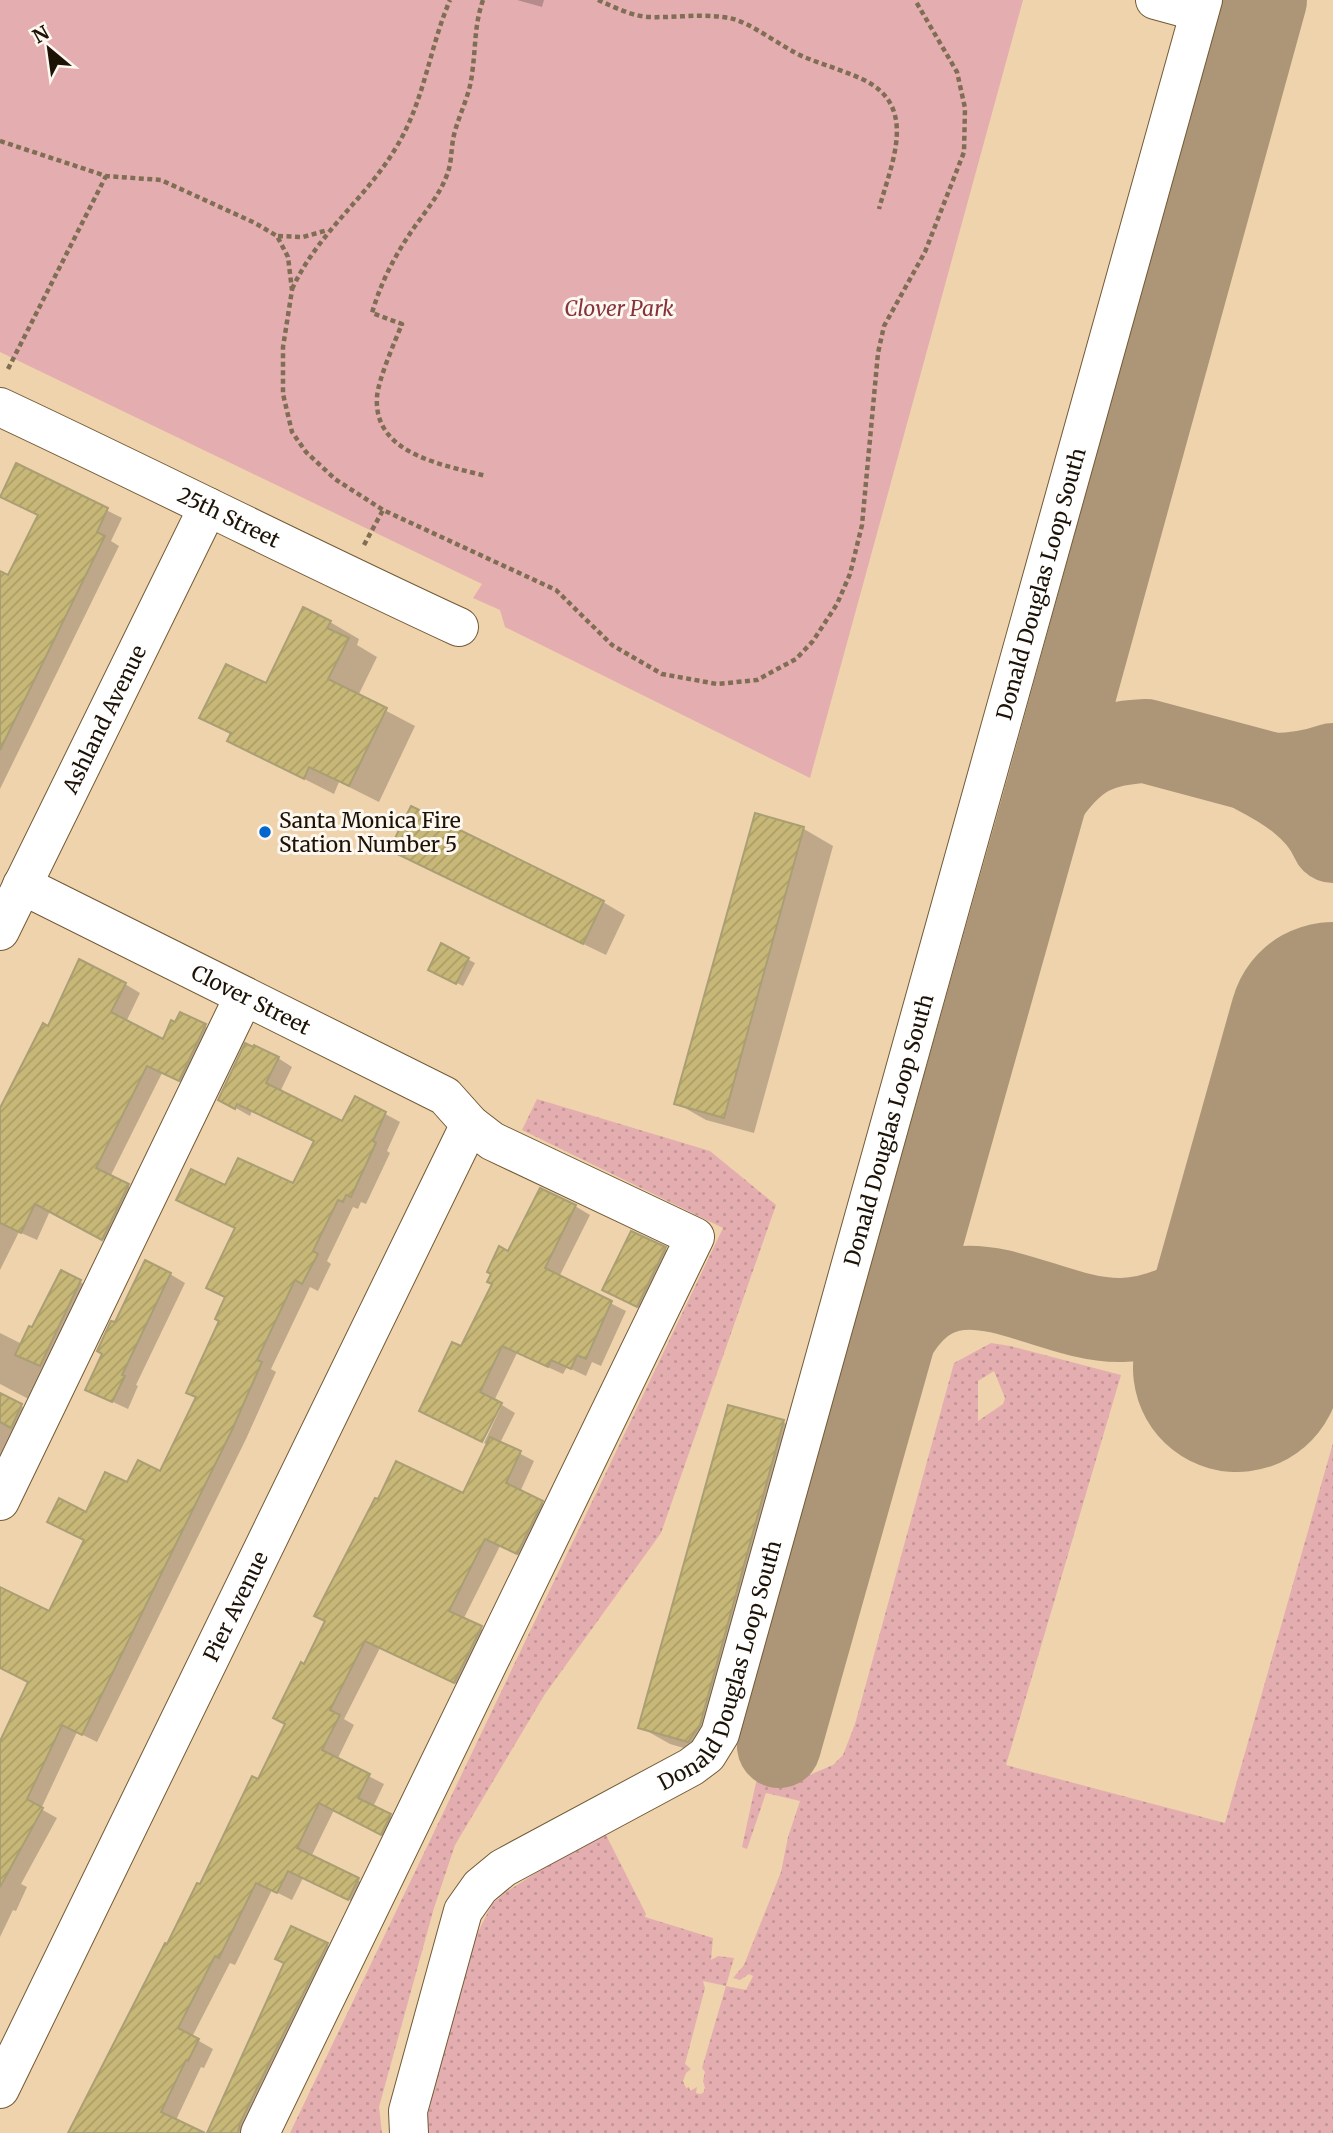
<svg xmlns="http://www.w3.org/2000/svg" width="1333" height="2133" font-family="Merriweather,serif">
<defs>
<pattern id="grass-dots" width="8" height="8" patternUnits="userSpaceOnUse" patternTransform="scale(1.75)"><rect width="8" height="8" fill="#e4aeb0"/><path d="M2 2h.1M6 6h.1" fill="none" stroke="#c39596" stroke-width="1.8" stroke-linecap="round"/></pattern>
<pattern id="building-hatch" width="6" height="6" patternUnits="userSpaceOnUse" patternTransform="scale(1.75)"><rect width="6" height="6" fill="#c8b878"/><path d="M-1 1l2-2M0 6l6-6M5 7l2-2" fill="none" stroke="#ab9d66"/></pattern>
</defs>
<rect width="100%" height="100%" fill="#efd3ac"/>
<!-- grass -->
<g fill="url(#grass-dots)" fill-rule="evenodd">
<polygon points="537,1099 710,1151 776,1205 661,1533 545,1694 455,1845 434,1908 379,2107 382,2133 290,2133 723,1228 522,1130"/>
<path d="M 991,1343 L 1010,1346 L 1121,1375 L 1006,1765 L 1225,1823 L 1333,1443 L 1333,2133 L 429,2133 L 427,2119 L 432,2097 L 477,1934 L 492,1904 L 506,1892 L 574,1849 L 605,1833 L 646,1914 L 645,1917 L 713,1938 L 711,1960 L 718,1956 L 734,1958 L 726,1986 L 746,1990 L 753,1976 L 749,1974 L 740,1980 L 733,1978 L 744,1965 L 781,1872 L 788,1837 L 800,1801 L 766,1793 L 747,1849 L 742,1847 L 757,1778 L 788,1784 L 833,1765 L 843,1755 L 855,1724 L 954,1363 ZM 994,1371 L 1005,1398 L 1003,1404 L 978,1421 L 978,1381 ZM 703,1981 L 726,1986 L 702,2068 L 705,2072 L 703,2081 L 705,2088 L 703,2093 L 700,2094 L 696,2093 L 697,2087 L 690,2091 L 689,2087 L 686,2088 L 683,2081 L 686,2073 L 691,2069 L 685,2064 L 705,1988 Z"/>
</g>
<!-- park -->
<polygon fill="#e4aeb0" points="0,0 1023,0 810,778 505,627 500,610 473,598 482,584 0,352"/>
<!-- shadow -->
<g fill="#0003">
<polygon points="517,0 544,0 542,7"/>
<polygon points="17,465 122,518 111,541 119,546 0,789 0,573 8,577 39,515"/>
<polygon points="330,622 359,639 357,645 377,657 358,696 415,726 379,802 339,782 334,794 229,741 232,735 202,718 267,686"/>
<polygon points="756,816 804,829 833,846 754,1133 706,1120 676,1103"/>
<polygon points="414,862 603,902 625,915 606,955"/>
<polygon points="442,946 475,963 463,986 437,973"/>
<polygon points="125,984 140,993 126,1022 164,1042 181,1014 220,1034 194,1088 162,1073 110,1177 143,1194 117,1247 50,1211 37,1240 19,1232 0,1270 0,1112 49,1028"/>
<polygon points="278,1058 292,1067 280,1092 343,1124 356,1098 400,1122 387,1151 390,1153 366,1204 361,1202 358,1209 353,1207 327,1261 331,1264 318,1291 310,1287 271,1369 276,1372 246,1439 97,1742 77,1732 41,1809 57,1818 21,1884 27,1887 16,1911 13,1910 0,1937 0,1745 30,1682 1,1668 0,1669 0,1591 49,1613 86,1541 86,1514 128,1485 161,1474 198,1398 227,1298 236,1228 226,1188 293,1186 316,1142 252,1111 250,1116 220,1099"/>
<polygon points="575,1206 590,1215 559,1277 626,1311 601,1366 592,1362 586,1376 567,1367 563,1374 517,1353 494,1401 481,1441 462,1348 509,1253"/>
<polygon points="665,1249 680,1257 652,1314 619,1298"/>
<polygon points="170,1274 185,1283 136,1385 138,1386 128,1409 102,1397 104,1354 116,1325"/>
<polygon points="80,1282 95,1290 40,1405 0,1384 0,1333 22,1344 33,1330"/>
<polygon points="2,1396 36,1414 0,1491 0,1401"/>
<polygon points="502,1405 515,1413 500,1443 534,1461 520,1492 557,1511 532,1561 500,1546 463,1620 495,1636 469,1690 380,1648 344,1719 354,1725 337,1760 384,1784 373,1807 405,1824 396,1842 334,1810 311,1857 373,1888 364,1907 303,1878 292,1900 272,1890 235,1965 230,1963 192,2037 213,2049 204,2068 201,2067 176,2120 187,2133 71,2133 200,1886 259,1782 287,1724 304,1666 464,1496 488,1445 484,1443"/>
<polygon points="783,1422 813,1439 718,1758 670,1744 640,1727"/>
<polygon points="327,1945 342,1953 254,2133 206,2133"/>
</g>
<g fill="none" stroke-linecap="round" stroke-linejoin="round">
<!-- taxiway -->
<g stroke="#ac9677" stroke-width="84">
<path d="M 1255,772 C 1286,788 1319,808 1333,841"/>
<path d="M 1046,796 C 1074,756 1097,743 1146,741 L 1273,775 C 1294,775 1313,772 1333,765"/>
<polyline points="1269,1257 1276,1283 1322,1354 1333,1365"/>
<path d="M 891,1342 C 949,1233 1039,1322 1122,1320 C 1161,1319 1204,1297 1233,1272 C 1249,1259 1263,1241 1277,1226"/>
<polyline points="779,1746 1046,796 1265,0"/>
</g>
<!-- runway -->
<polyline stroke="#ac9677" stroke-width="208" points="1237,1368 1333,1026"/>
</g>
<!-- building -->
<g fill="url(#building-hatch)" stroke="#aa9f74" stroke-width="2">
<polygon points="16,463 108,508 97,532 105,536 0,750 0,571 8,575 38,515 0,497"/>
<polygon points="303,607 331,621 327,628 349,638 328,679 387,708 349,786 309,767 304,779 227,741 231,733 199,718 226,664 266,683"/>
<polygon points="411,806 604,901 583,944 389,850"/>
<polygon points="755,813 804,827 724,1118 674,1104"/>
<polygon points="441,943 469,958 456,984 428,970"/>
<polygon points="79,959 126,983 111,1012 163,1039 171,1020 175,1022 180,1012 206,1024 179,1081 147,1066 96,1168 129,1184 102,1240 35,1204 21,1233 0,1223 0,1108 43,1023 48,1026"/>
<polygon points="245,1043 253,1047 254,1045 279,1057 266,1083 342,1121 355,1096 386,1112 373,1141 376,1143 351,1197 346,1195 343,1202 338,1200 313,1251 318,1254 302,1284 295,1280 257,1360 262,1362 232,1430 82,1735 62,1725 27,1799 43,1808 0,1887 0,1741 28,1682 0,1668 0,1587 49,1611 84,1540 47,1522 59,1498 86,1512 105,1472 127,1482 138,1460 160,1471 196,1397 186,1393 219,1321 215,1319 225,1297 206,1288 235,1228 176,1200 191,1169 225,1185 238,1158 293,1183 314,1141 237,1104 235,1109 218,1100"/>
<polygon points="540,1188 576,1205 545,1268 612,1301 586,1359 577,1355 571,1369 551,1360 548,1367 502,1346 480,1392 502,1403 482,1442 419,1411 452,1342 461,1346 492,1284 487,1282 491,1274 487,1272 499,1246 508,1251"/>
<polygon points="631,1231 666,1247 637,1307 602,1290"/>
<polygon points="145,1260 171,1273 122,1375 125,1376 112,1402 85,1390 102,1354 97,1351 111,1321 115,1322"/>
<polygon points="61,1270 81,1280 40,1366 15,1355 29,1326 32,1327"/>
<polygon points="0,1393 22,1404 11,1428 0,1422"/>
<polygon points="728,1405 784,1420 700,1725 688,1742 638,1728"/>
<polygon points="490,1437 521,1451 506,1483 543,1501 517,1554 485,1539 449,1611 482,1626 454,1683 365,1641 330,1710 340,1715 322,1750 370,1774 358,1798 391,1814 381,1835 319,1803 297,1848 359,1878 348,1900 288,1871 277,1893 256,1883 219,1958 215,1956 178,2028 199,2039 188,2061 186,2060 161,2112 205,2133 68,2133 165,1943 167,1944 197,1883 200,1884 252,1776 258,1779 285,1724 273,1718 301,1662 304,1664 325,1621 314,1616 375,1498 378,1499 396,1461 463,1493"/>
<polygon points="291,1926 328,1943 240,2123 238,2133 207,2133 284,1963 275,1959"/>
</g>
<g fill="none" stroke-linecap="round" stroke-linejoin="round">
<defs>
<g id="minor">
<polyline points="1155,0 1199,12"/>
<path id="s1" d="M 0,407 C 154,479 305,556 459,627"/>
<path id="s2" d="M 22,885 L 445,1096 L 470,1124 L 492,1141 L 695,1237 L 260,2133"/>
<path id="s3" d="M 0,931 L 208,507"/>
<polyline points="0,1501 244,996"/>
<path id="s4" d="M 0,2089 L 470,1124"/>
<path id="s5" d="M 409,2133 L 408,2111 L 463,1911 L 480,1887 L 503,1868 L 691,1767 L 707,1755 L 720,1734 L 1203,0"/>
</g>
</defs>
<!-- minor casing -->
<use href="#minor" stroke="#725a36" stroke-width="40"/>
<!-- path -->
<g stroke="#806e54" stroke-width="4.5" stroke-dasharray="5 3.5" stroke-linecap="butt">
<path d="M 483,0 C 474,26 476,47 472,74 C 470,95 459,114 454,135 C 451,147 452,160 448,172 C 440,196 422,215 409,235 C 393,259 380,285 372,313 L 402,324 C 395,341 378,380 377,397 C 373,455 445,465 486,476"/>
<path d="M 598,0 C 614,7 631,16 649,17 C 676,18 701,13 729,18 C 751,22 781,47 804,57 C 824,65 845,71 864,80 C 919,107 891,164 879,209"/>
<polyline points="0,141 106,176 161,180 255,223 277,236 288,257 292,290 283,347 283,394 292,432 306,452 335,479 383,510 556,590 612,645 662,674 717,684 757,680 796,659 813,641 837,604 850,574 862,525 878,353 884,326 925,252 964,152 965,108 957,72 915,0"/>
<polyline points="278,236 303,237 328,230"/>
<path d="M 292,289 C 319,231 366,199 397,146 C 425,99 429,49 450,0"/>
<polyline points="8,369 106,176"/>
<polyline points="364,545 383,510"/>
</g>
<!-- minor -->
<use href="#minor" stroke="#fff" stroke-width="38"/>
</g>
<!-- markers -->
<circle fill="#0067cf" stroke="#fef8f0" stroke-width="2.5" cx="265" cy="832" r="7"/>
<g text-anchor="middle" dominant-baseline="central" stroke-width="6" stroke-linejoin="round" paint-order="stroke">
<!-- park labels -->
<g font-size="21" font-style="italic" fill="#87333d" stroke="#fef8f0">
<text x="619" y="308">Clover Park</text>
</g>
<!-- street labels -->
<g font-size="21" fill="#1c1205" stroke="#fef8f0">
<text stroke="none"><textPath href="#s1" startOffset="254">25th Street</textPath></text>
<text stroke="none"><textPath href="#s5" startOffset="1741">Donald Douglas Loop South</textPath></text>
<text stroke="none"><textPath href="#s3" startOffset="236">Ashland Avenue</textPath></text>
<text stroke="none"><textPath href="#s2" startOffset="256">Clover Street</textPath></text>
<text stroke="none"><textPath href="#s5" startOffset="1174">Donald Douglas Loop South</textPath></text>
<text stroke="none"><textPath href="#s4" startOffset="537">Pier Avenue</textPath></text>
<text stroke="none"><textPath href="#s5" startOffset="607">Donald Douglas Loop South</textPath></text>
</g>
<!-- poi labels -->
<g font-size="21" fill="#1c1205" stroke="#fef8f0" text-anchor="start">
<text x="279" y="820">Santa Monica Fire<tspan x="279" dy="24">Station Number 5</tspan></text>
</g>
</g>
<!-- north arrow -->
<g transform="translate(49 49) rotate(331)" stroke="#fef8f0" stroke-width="5" paint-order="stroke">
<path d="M0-5L12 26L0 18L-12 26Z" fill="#1c1205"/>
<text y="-10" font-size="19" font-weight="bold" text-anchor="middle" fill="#1c1205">N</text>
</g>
</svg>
